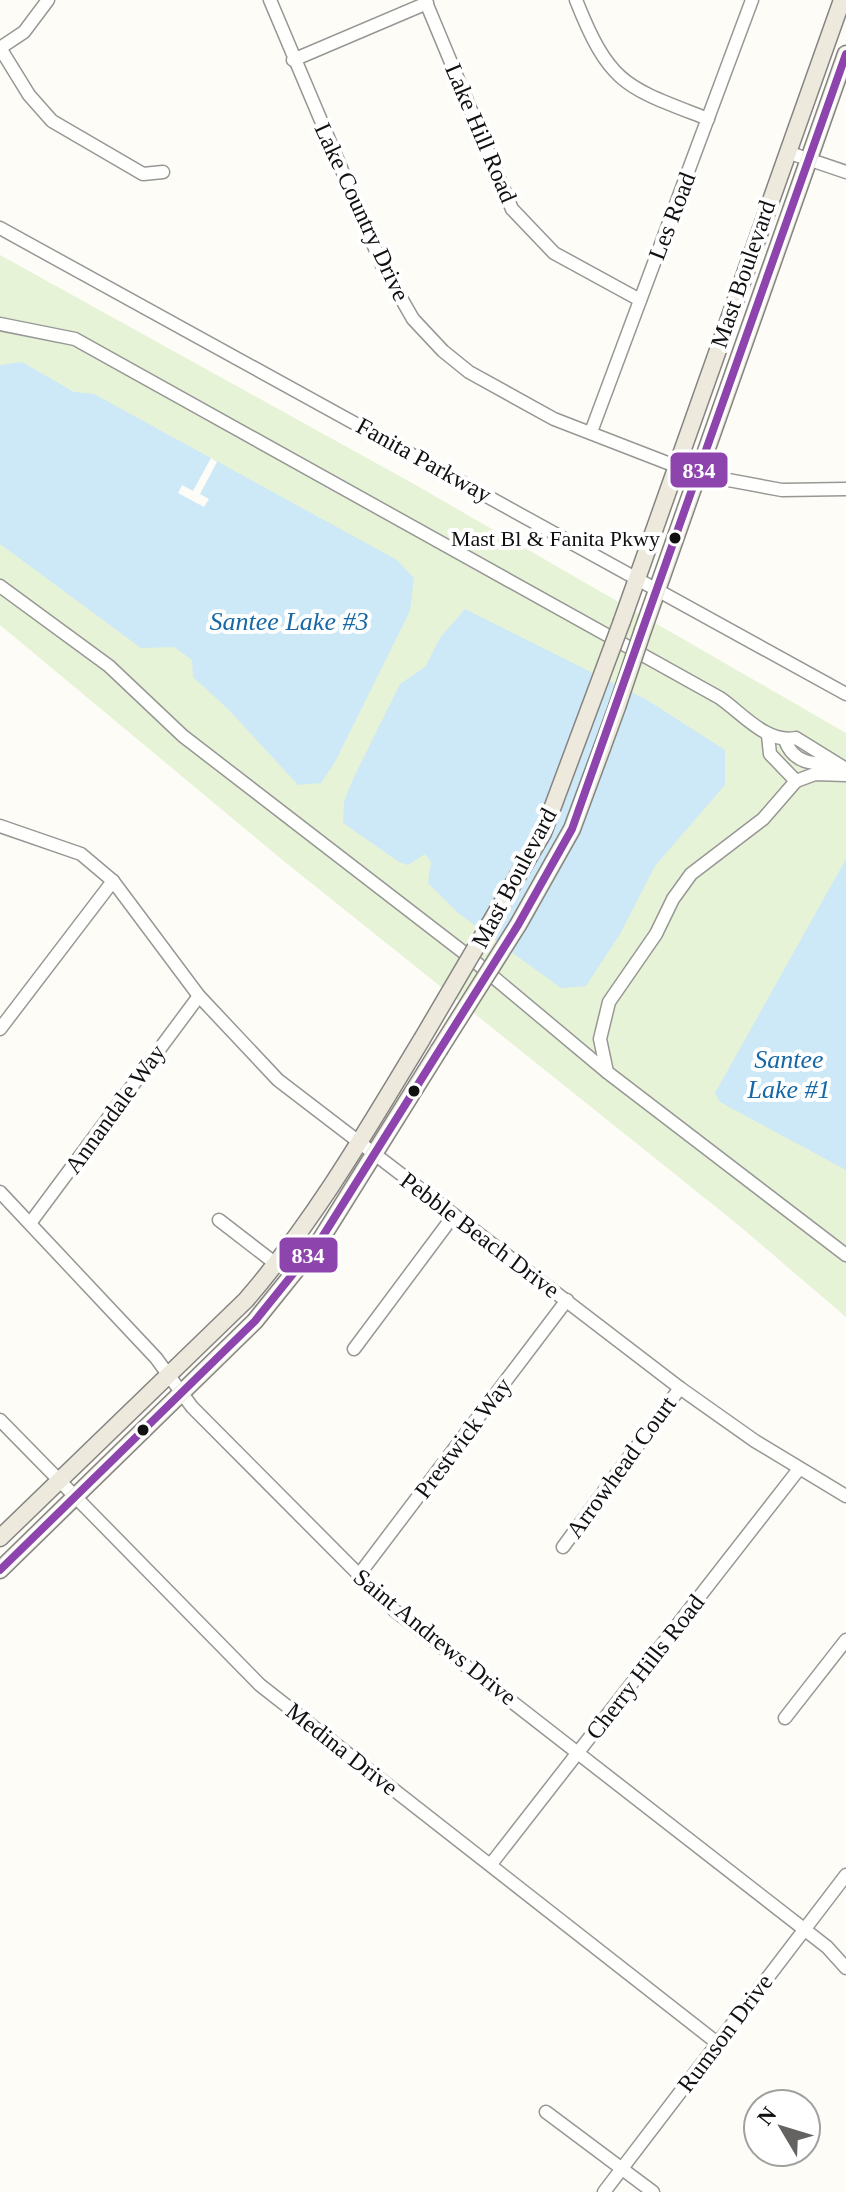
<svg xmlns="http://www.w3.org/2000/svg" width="846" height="2192" font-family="Georgia,serif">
<rect width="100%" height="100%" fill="#fdfcf7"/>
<!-- green -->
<polygon fill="#e7f3d7" points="0,255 412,483 846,733 846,1317 736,1223 280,858 0,625"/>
<!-- water -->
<g fill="#cde8f7">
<polygon points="22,362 74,392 94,394 397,560 414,578 410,611 335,762 321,783 298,785 228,709 193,677 192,660 174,647 141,648 0,544 0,365"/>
<polygon points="465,609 647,700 725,750 725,785 655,866 620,934 586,986 561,988 458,913 428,883 431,862 425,854 408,865 399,862 343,823 344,802 353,779 400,684 425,667 440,638"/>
<polygon points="846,859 846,1170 720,1102 715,1093"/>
</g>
<!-- pier -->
<polygon fill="#fdfcf7" points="211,458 217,462 200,494 209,499 204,507 178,493 182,485 193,491"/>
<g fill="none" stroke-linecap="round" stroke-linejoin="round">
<defs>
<g id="minor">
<polyline points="270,0 382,265 413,319 443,351 469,372 554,419 696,474 782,490 846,489"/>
<polyline points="425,0 512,209 554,253 640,300"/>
<path d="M 576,0 C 610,86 626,87 708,119"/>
<polyline points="0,48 29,95 52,121 143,174 163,172"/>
<polyline points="0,48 24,32 48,0"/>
<polyline points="293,60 427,3"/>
<polyline points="787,152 846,172"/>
<polyline points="0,228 846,694"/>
<path d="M 0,324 L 75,339 L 720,698 C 743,714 767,744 796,738 L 846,769"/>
<polyline points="591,432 752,0"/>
<polyline points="0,586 109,666 183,736 467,955 607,1072"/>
<polyline points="768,735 770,754 796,781 763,819 691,874 673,899 656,934 609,1002 600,1039 607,1072 846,1255"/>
<path d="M 785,740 C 793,763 813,765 834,763"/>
<polyline points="796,781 815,774 846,775"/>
<polyline points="0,826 81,854 113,881 199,996 278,1080 680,1388 755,1441 846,1496"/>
<polyline points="0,1029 113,881"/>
<polyline points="0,1192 156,1358 192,1407 394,1610 827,1947 846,1968"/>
<polyline points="219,1220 276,1264"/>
<polyline points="31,1222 199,996"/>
<polyline points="354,1349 454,1215"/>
<polyline points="0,1420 260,1685 716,2042"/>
<polyline points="563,1547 680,1388"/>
<polyline points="358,1576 567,1300"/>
<polyline points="785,1718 846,1640"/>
<polyline points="491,1864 799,1469"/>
<polyline points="546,2112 653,2192"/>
<polyline points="604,2192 846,1875"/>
</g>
<g id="major">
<polyline points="622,621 842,0"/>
<polyline points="643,630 846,54"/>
<polyline points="602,748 617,707"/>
<path d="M 0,1538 L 246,1300 C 315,1220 367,1130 422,1039"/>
<polyline points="0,1570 255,1321 321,1239 439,1050"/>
</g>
</defs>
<!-- minor casing -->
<use href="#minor" stroke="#979795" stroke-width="15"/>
<!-- major casing -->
<use href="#major" stroke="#858482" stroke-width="19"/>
<!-- minor -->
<use href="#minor" stroke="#fffffe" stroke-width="12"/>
<!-- major -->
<use href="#major" stroke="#ede9dc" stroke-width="16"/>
<defs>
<g id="major-bridge">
<polyline points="617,707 643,630"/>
<polyline points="422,1039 543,833 622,621"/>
<polyline points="439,1050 518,925 572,829 602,748"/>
</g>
</defs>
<!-- major-bridge casing -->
<use href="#major-bridge" stroke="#858482" stroke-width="19" stroke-linecap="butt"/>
<!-- major-bridge -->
<use href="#major-bridge" stroke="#ede9dc" stroke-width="16"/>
<defs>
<polyline id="bus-1" points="0,1570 255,1321 321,1239 518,925 572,829 846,54"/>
</defs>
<!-- bus-1 casing -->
<use href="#bus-1" stroke="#fff" stroke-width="14"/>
<!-- bus-1 -->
<use href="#bus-1" stroke="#8e44ad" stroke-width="8"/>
</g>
<!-- markers -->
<g fill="#111" stroke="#fff" stroke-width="3">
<circle cx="675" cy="538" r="7"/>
<circle cx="414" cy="1091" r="7"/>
<circle cx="143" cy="1430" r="7"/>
</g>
<g text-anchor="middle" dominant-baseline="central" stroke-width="8" stroke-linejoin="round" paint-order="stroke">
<!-- bus labels -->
<g font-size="22" fill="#111" stroke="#fff" text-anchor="end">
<text x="660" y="538">Mast Bl &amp; Fanita Pkwy</text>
</g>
<!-- street labels -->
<g font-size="24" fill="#111" stroke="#fff">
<text transform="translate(481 133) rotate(67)">Lake Hill Road</text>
<text transform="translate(362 212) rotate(65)">Lake Country Drive</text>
<text transform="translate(672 216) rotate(-69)">Les Road</text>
<text transform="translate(743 274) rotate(-71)">Mast Boulevard</text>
<text transform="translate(424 460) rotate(29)">Fanita Parkway</text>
<text transform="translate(514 878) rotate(-62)">Mast Boulevard</text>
<text transform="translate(115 1109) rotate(-54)">Annandale Way</text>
<text transform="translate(480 1235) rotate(37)">Pebble Beach Drive</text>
<text transform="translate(463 1438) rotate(-53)">Prestwick Way</text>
<text transform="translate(621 1467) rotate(-54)">Arrowhead Court</text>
<text transform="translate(435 1637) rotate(39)">Saint Andrews Drive</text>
<text transform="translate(645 1667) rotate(-52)">Cherry Hills Road</text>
<text transform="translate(342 1749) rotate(38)">Medina Drive</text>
<text transform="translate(725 2033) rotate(-53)">Rumson Drive</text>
</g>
<!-- water labels -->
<g font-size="26" font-style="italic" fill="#1768a6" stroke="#fff">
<text x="289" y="621">Santee Lake #3</text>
<text x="789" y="1059">Santee<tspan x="789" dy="30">Lake #1</tspan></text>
</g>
</g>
<g stroke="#fff" stroke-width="3">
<rect x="669" y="451" width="60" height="38" rx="8" fill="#8e44ad"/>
<rect x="278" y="1236" width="61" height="38" rx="8" fill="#8e44ad"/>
</g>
<g font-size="22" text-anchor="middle" font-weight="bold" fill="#fff">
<text x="699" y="478">834</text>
<text x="308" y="1263">834</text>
</g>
<!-- north arrow -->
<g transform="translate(782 2128) rotate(308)"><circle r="38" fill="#ffffff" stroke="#a0a0a0" stroke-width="2"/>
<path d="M0-6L14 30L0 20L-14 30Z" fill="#646362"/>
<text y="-12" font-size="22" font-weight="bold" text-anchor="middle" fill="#111111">N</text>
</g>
</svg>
